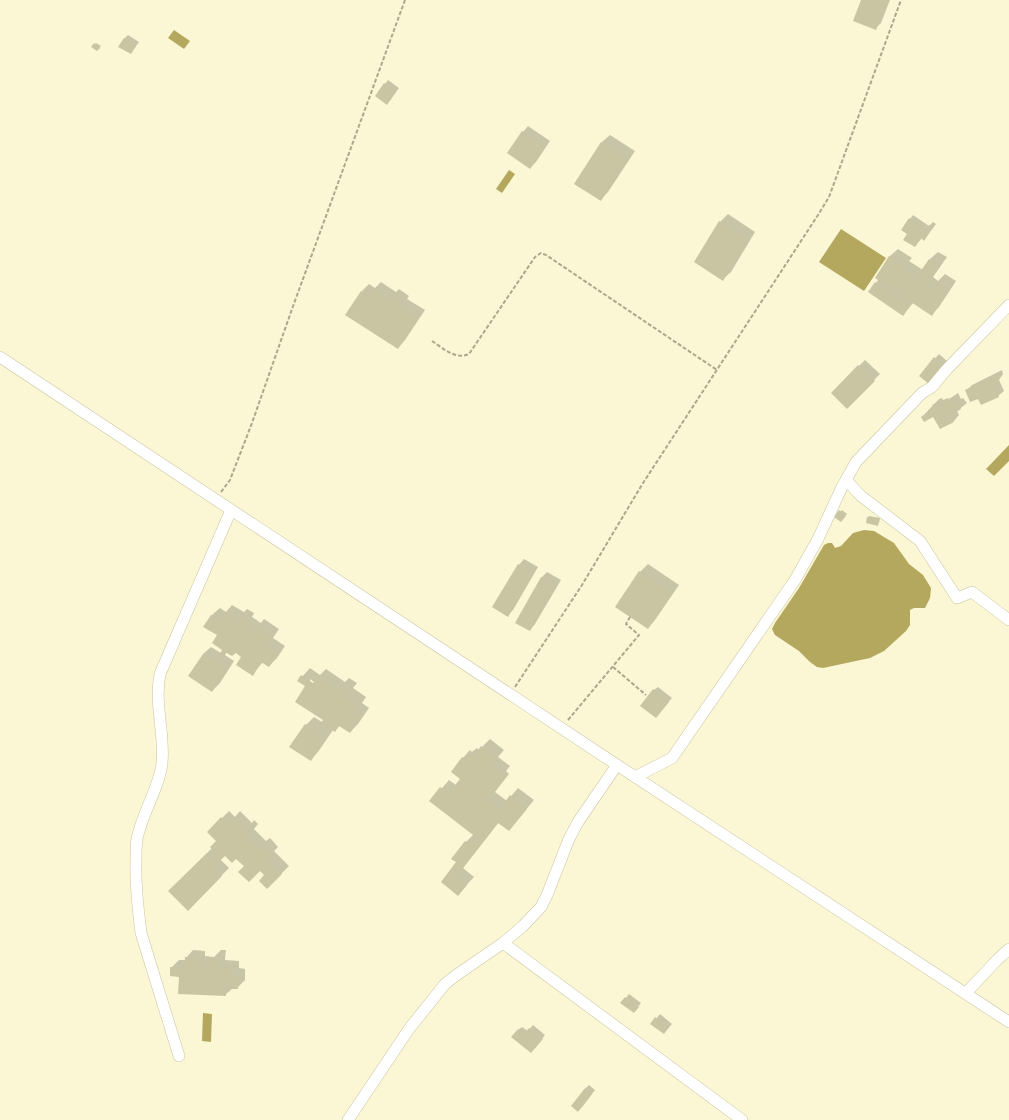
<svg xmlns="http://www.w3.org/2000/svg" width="1009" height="1120" font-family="Jost,sans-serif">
<rect width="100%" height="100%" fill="#fbf6d3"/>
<!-- water -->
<g fill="#b4a85f">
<polygon points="174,30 190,41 184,49 168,38"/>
<polygon points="509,170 515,174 502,193 496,189"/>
<polygon points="841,229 886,258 864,291 819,262"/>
<polygon points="1009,445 1009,461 994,476 986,469"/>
<polygon points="864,530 874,531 894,543 909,564 923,575 931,588 930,598 925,608 914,608 910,610 910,625 906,631 884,651 870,658 823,668 817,667 810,662 799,651 775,635 772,629 775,623 799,588 824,545 828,543 832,543 835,548 841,546 853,533"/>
<polygon points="203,1013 212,1014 211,1042 202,1041"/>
</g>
<!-- shadow -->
<g fill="#0003" fill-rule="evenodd">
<polygon points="862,0 890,0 881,23 876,28"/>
<polygon points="128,35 139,42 131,53 124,39"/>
<polygon points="96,43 101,46 99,49 95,44"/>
<polygon points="388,80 399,88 387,104 385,84"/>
<polygon points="528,126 550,141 536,162 530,168 523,132"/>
<polygon points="610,135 635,151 608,192 600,200 575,183 602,142"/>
<polygon points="728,214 755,232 731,272 723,279 720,222"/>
<polygon points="913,215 929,226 933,222 936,224 927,236 924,239 922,238 915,246 909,233 910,219"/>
<polygon points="898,249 912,258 909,261 923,270 930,259 938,252 947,257 933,277 938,281 945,274 956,281 939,307 932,314 914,302 903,315 869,292 879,279 876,278 890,256"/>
<polygon points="381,282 396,292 399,289 409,296 407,299 425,310 405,340 398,348 362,291 369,284 375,288"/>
<polygon points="939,354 947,361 933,379 920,376"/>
<polygon points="865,360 880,374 847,407 832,393"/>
<polygon points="1002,370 1003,374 999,380 1004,391 998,396 978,398 966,391 972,385"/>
<polygon points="958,393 961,399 963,398 967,403 957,411 959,415 954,421 934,416 922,417 939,399 942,398 943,400 948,398 949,399"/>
<polygon points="842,510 847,514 840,521 835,517"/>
<polygon points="869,516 880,518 879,523 877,525 868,517"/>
<polygon points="524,559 538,567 513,610 508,615 519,565"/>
<polygon points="648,564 679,585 655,620 648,628 640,572"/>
<polygon points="547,572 561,580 535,624 530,630 516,622 542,577"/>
<polygon points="232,605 244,612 247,609 254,613 252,617 261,623 264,619 279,629 273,638 285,646 277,658 269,666 263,662 253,674 242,656 236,652 227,652 225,655 234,661 220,683 212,691 203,654 211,647 221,653 224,649 218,635 205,626 212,615 220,608 226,612"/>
<path d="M 310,668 L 320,675 L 326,669 L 345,682 L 349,678 L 357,683 L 353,688 L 366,697 L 362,703 L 369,708 L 358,724 L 350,732 L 340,725 L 333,730 L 318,752 L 310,760 L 291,747 L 306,725 L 314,717 L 322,722 L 324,720 L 307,686 L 299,680 ZM 310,679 L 318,685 L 317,686 L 310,682 Z"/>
<polygon points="658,687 672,698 659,713 654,690"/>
<polygon points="490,739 504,750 498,757 510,766 506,771 509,774 495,792 507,801 518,788 534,800 509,830 499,822 463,868 474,877 458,894 442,882 458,862 466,842 474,834 431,801 449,780 456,785 462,779 463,758 470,750 472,752 477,748 479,750"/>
<polygon points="229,811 235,817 240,811 252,823 254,820 258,824 254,829 266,841 270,838 278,847 274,851 289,866 267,888 266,875 260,870 245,866 236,858 225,854 220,859 229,868 188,909 170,891 212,848 217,841 208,832"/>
<polygon points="193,950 205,951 205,956 214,957 221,950 226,950 225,960 239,961 239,968 245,969 245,980 237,988 233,988 225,995 180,976 171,968 179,960 186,960 186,958"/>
<polygon points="629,994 641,1003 637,1008 626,998"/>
<polygon points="660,1014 672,1024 664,1033 652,1024"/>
<polygon points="533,1025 545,1035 535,1048 518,1030 522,1027 528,1031"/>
<polygon points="589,1085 595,1090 582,1107 585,1089"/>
</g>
<!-- building -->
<g fill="#c9c4a2">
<polygon points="861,0 887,0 876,30 853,21"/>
<polygon points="124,38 136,46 131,54 118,47"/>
<polygon points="94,43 100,48 97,51 91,47"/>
<polygon points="384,83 396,92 387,105 375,96"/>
<polygon points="522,131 545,147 530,169 507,153"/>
<polygon points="601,142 628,159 601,201 574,184"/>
<polygon points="909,218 926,230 929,225 933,227 924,241 921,238 915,247 903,240 907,234 901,230"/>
<polygon points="719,221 748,240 723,281 694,262"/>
<polygon points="889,256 905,266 903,269 916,278 929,259 940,265 927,285 931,289 936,281 949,289 932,316 875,278"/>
<polygon points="875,282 910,306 903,316 868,292"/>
<polygon points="373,289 388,299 390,296 402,304 400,307 418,318 398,349 345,315 361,291 368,296"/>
<polygon points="934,357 944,365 929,384 919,376"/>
<polygon points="858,365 875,381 847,409 831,393"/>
<polygon points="996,375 998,380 996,381 997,383 993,385 999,397 981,405 978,399 970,402 965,390"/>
<polygon points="952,398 955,404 958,403 961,409 951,415 954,422 940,429 933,417 924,422 921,417 929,412 928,410 933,407 932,405 936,403 937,405 942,403 943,404"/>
<polygon points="839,510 846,516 841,522 834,517"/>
<polygon points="867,517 879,519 878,526 866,523"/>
<polygon points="518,564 534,573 508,617 492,607"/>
<polygon points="639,571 672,593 648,629 615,607"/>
<polygon points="541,577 556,585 530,631 515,623"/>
<polygon points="224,612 236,620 239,616 247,621 245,625 253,630 256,626 272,637 266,646 278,654 269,667 261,662 253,676 236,665 241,657 236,653 232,656 225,652 218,663 227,669 212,692 188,676 203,654 215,662 222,650 212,643 217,635 203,627 211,615 219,620"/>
<polygon points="301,675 313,683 318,676 338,689 340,685 350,691 346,696 359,705 355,711 362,716 350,733 339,726 335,732 323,724 318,733 326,738 311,761 289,747 305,724 315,731 323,720 295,702 305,686 297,681"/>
<polygon points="653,689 669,702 656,718 640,706"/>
<polygon points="481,746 497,758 491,765 503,774 499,780 502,782 488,800 500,809 510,795 527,809 509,831 498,823 456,877 467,885 458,896 441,882 456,862 451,859 465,841 471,845 477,838 429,801 440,787 449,793 460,779 451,772 462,757 465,759 468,755 472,758"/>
<polygon points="221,817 227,824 232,818 244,830 246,827 251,832 247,837 258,848 261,845 272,855 267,860 282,874 267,889 259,881 264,875 260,871 249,882 238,872 244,866 236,859 232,863 225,856 213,867 222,876 188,911 168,891 207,853 214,860 218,856 210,847 216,841 207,832"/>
<polygon points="185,957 198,958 198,964 209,964 213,957 218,957 218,967 232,968 232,976 238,976 238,989 226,989 226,996 178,994 179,977 170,976 170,967 184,968"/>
<polygon points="625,997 639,1007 634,1013 620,1003"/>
<polygon points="655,1017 669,1027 664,1034 650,1024"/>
<polygon points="529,1028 543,1039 531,1053 511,1037 518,1029 524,1034"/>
<polygon points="585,1088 592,1094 578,1112 571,1106"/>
</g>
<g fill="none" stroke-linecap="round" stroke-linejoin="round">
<defs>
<g id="minor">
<polyline points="0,357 617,765 1009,1022"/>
<polyline points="846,480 861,496 920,541 957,598 972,592 1009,620"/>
<polyline points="635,777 672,758 795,580 818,539 841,489 856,462 922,393 932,387 947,369 1009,305"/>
<polyline points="503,943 742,1120"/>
<polyline points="966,993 998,959 1009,949"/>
<path d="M 179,1056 L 141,933 C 138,909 135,885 136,860 C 136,853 136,845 137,839 C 142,813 159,789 162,763 C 165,734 154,704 160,674 L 231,510"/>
<polyline points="348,1120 409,1029 445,984 455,976 503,943 523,926 541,907 547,895 569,839 578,822 617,765"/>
</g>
</defs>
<!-- minor casing -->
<use href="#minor" stroke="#c9c4a2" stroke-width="12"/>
<!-- path -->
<g stroke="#aca88d" stroke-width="2" stroke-dasharray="4 2" stroke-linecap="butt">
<path d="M 432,341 C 443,348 455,360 469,354 L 535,257 L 541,253 L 546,255 L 717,370"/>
<polyline points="221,492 230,480 252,423 292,309 405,0"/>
<polyline points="613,667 646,695"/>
<polyline points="515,687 582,585 643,483 818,215 829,197 901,0"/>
<polyline points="568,720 639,635 626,624 630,617"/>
</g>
<!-- minor -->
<use href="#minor" stroke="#fff" stroke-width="11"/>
</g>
</svg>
